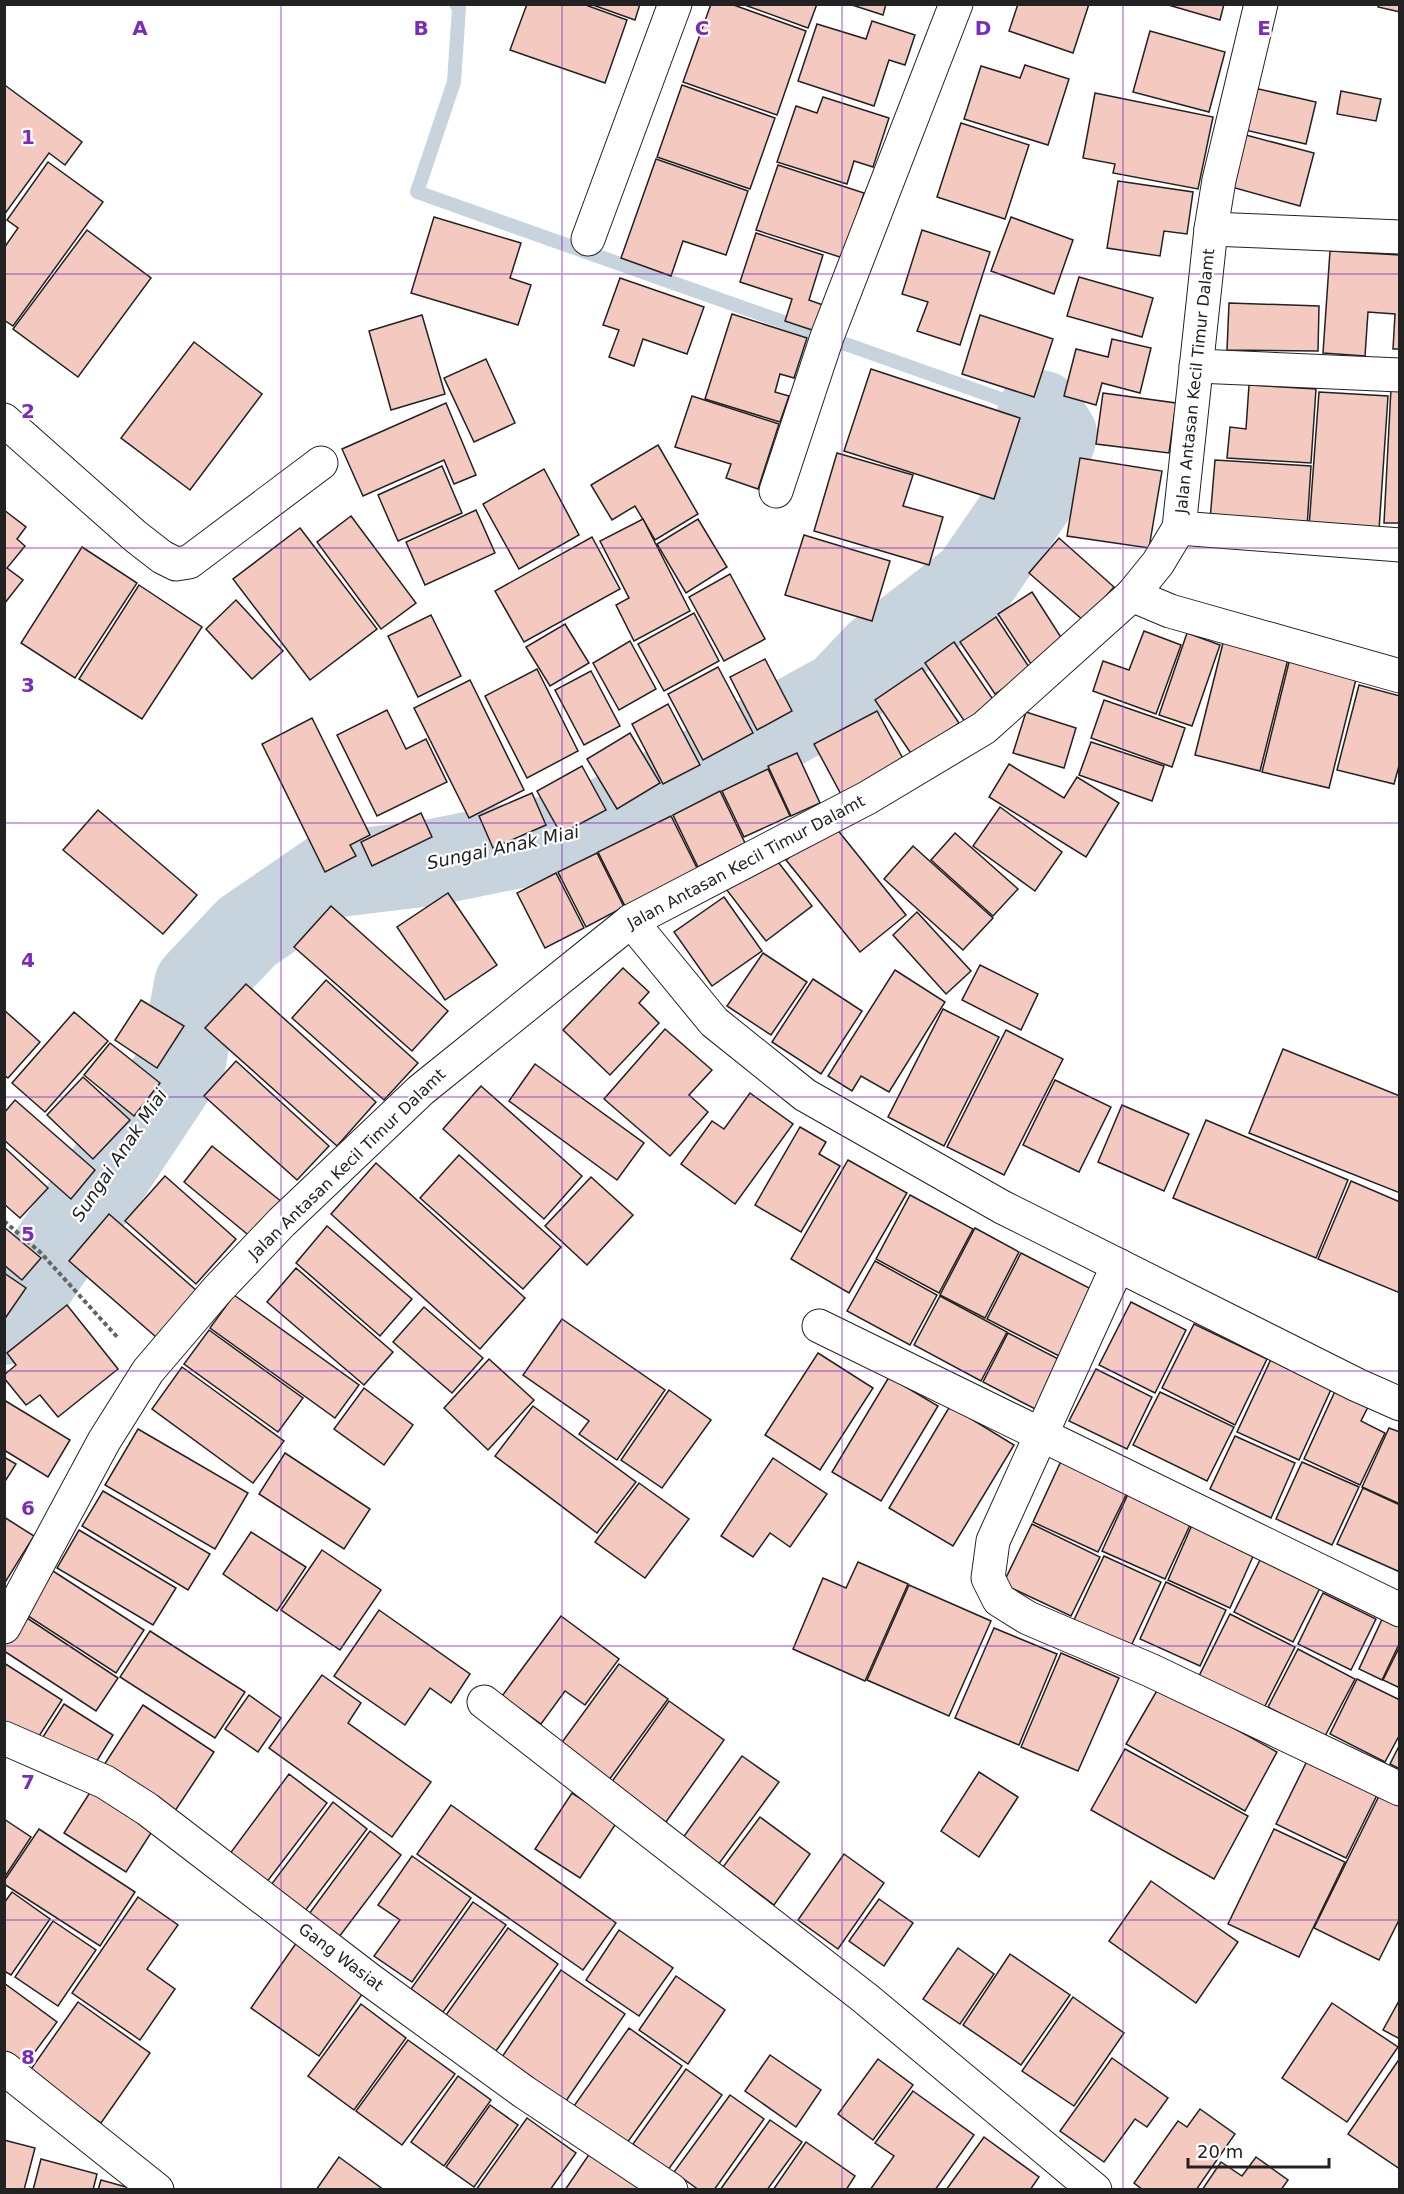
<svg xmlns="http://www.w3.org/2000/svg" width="1404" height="2194" font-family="'DejaVu Sans',sans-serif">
<rect width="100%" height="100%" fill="#fff"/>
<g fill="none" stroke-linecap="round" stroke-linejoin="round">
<!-- stream -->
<polyline stroke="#c7d3dd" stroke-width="14" points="456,4 459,8 454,82 417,192 1040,413"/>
<!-- river -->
<polyline stroke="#c7d3dd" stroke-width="86" points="4,1322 114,1165 183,1061 197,985 247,932 330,875 429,863 583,832 690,777 841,694 878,655 974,581 1034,494 1054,435 1040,413"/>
</g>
<!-- building -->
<g fill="#f3c9c0" stroke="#222" stroke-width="1.5">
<polygon points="527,4 583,4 627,20 605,83 510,50"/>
<polygon points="590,4 640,4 635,20"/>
<polygon points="711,4 731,4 806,31 777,115 683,82"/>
<polygon points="742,4 817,4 808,28"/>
<polygon points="849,4 886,4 883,15"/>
<polygon points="1018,4 1089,4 1073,53 1009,31"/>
<polygon points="1165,4 1224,4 1220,20"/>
<polygon points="1378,4 1400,4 1400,12 1378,7"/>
<polygon points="872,21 915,35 905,65 889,60 874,106 798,81 817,24 866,39"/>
<polygon points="1150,31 1225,52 1209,112 1133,92"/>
<polygon points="1025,65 1069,79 1048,145 964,119 981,66 1020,78"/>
<polygon points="682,85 775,118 750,189 657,157"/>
<polygon points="6,86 82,142 65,165 49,153 4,215 4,88"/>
<polygon points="1254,88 1316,102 1306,144 1245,130"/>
<polygon points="1341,91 1381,99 1376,121 1337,114"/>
<polygon points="1095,93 1213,117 1198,189 1113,173 1115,164 1083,158"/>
<polygon points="823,97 889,118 873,167 854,161 847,184 777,162 796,106 817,113"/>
<polygon points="961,123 1029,145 1005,219 937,197"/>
<polygon points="1242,134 1314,153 1300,206 1228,186"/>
<polygon points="656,159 748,191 726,255 683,241 671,276 621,258"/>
<polygon points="48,162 103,202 13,326 4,320 4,248 18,228 7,220"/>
<polygon points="778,165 864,193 843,258 756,230"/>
<polygon points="1118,181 1193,192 1187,234 1164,231 1160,256 1107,248"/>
<polygon points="434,217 521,243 510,278 531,285 518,325 411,293"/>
<polygon points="1011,217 1073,240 1054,294 991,271"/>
<polygon points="87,230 151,278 78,377 13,329"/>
<polygon points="922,230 990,252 960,345 917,331 928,302 902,294"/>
<polygon points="756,233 823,255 809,300 823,305 815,331 785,321 792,299 740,282"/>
<polygon points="1330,251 1400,255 1400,349 1393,349 1395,314 1368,312 1365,356 1323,353"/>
<polygon points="1079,277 1153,298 1142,337 1067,316"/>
<polygon points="620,278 704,307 687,354 643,339 634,366 609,357 619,330 603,325"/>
<polygon points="1229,303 1319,306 1318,351 1227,350"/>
<polygon points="732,314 807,338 794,378 780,374 775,392 789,396 780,422 705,399"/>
<polygon points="422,315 445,394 391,410 369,331"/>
<polygon points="980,315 1053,339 1034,397 962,374"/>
<polygon points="1112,339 1151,348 1140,393 1102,383 1096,405 1064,396 1076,349 1108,357"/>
<polygon points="194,342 262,394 190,490 121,438"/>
<polygon points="486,359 515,423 474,442 444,378"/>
<polygon points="871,369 1020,418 994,499 844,451"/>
<polygon points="1249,385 1316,389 1311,463 1227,458 1230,427 1246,429"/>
<polygon points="1391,388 1400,389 1400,523 1384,523"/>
<polygon points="1319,392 1388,396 1379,530 1309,527"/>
<polygon points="1103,393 1176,403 1169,453 1096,444"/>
<polygon points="692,396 779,424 758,489 726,478 731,464 675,447"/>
<polygon points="446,403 476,475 454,484 444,460 363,496 342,449"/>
<polygon points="658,445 698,514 655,540 635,506 612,520 591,485"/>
<polygon points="837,453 913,475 903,506 943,517 929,565 814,531"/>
<polygon points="1080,458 1162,471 1149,548 1067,536"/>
<polygon points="1215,460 1311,466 1307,527 1210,520"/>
<polygon points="442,466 462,513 398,541 378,495"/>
<polygon points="544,469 579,535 519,569 483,504"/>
<polygon points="4,510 26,527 17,539 25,546 7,568 23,580 4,604"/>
<polygon points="476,510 495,553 425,585 406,542"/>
<polygon points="351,516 416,603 381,629 317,542"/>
<polygon points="643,519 690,611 634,641 616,605 629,598 600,541"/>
<polygon points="698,519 727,567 686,593 657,544"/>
<polygon points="300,528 377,629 310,680 233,579"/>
<polygon points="804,535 890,561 872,621 785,595"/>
<polygon points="592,537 620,589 524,642 495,591"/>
<polygon points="1059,538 1114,587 1084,621 1029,573"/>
<polygon points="82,547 137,583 75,678 21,643"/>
<polygon points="730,574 765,639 724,661 689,597"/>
<polygon points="139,585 202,627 142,719 79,679"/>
<polygon points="1032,592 1064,642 1031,664 998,614"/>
<polygon points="236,600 283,651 252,679 206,629"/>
<polygon points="694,613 719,661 664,691 638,644"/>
<polygon points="431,615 461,676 418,697 388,636"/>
<polygon points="996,617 1031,670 995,694 960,642"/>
<polygon points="565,624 589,663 550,686 526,647"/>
<polygon points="1144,631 1181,645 1156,714 1093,691 1103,661 1129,670"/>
<polygon points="1187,633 1220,645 1192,726 1159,715"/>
<polygon points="1224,639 1289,655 1260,771 1195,755"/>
<polygon points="630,641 656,689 619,710 593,663"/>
<polygon points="954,642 994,701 965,722 925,663"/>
<polygon points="1291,654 1358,671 1329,788 1262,772"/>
<polygon points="765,659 792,711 757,730 730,677"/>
<polygon points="718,667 753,733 703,760 668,694"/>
<polygon points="922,668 959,723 912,755 875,700"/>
<polygon points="537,669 578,751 527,778 485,696"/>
<polygon points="591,671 620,726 584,745 555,690"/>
<polygon points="470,680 524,790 469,818 414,708"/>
<polygon points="1359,685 1400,696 1400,762 1394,784 1337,770"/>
<polygon points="1104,700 1185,728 1172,767 1091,738"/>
<polygon points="668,704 700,765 663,784 632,724"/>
<polygon points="387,710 406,749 426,739 447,782 377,816 337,735"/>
<polygon points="877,711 906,764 843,798 814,744"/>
<polygon points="1026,712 1076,728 1064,768 1013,753"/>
<polygon points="312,718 370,835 350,845 356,856 325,872 262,744"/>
<polygon points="630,733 660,783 617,809 587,759"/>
<polygon points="1091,742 1164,766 1152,801 1079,775"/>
<polygon points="797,753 820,803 791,816 768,766"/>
<polygon points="1009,764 1064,798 1077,777 1119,803 1086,857 989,797"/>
<polygon points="582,766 606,810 561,834 537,791"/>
<polygon points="768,769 790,816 744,837 722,791"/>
<polygon points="720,791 745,843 698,867 673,815"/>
<polygon points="532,793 546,825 493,848 479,816"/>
<polygon points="1000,807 1062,852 1035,891 973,846"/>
<polygon points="98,810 197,895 163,934 63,850"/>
<polygon points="421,813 432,837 372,866 361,842"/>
<polygon points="671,816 698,870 625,906 598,852"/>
<polygon points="832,823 906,915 860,952 786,860"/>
<polygon points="955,833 1018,889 993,916 931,860"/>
<polygon points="913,846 993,918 963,950 884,879"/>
<polygon points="597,853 624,907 586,927 558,872"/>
<polygon points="772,854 812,906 766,941 726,889"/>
<polygon points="556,873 584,928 545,948 517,893"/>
<polygon points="448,893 497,965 445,1000 397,927"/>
<polygon points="724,897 762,951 712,986 674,932"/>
<polygon points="331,906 448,1011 412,1051 294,947"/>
<polygon points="917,912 971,971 946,994 893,935"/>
<polygon points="763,953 807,982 771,1035 727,1006"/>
<polygon points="980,965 1038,994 1021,1030 962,1000"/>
<polygon points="623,968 649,992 639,1003 659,1023 610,1075 563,1030"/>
<polygon points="895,970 945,1002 889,1092 861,1076 852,1091 828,1076"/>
<polygon points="813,979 862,1011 821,1074 772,1042"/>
<polygon points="326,980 418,1063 384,1100 292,1018"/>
<polygon points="246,984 376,1102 337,1146 205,1028"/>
<polygon points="141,1000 184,1026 157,1068 115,1040"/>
<polygon points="943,1009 999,1037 944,1146 888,1117"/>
<polygon points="4,1010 40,1042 8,1078 4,1075"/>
<polygon points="74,1012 108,1041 45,1112 12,1083"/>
<polygon points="665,1029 712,1070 689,1095 708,1112 670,1156 604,1099"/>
<polygon points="1006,1030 1063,1059 1004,1175 947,1147"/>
<polygon points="110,1043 160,1083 134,1116 84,1075"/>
<polygon points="1283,1049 1400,1096 1400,1193 1249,1133"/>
<polygon points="236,1061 329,1146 297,1180 204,1096"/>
<polygon points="535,1064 644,1143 617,1180 509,1101"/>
<polygon points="83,1077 130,1120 93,1159 47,1115"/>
<polygon points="1055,1080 1111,1107 1079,1172 1023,1145"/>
<polygon points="481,1086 582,1176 544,1219 443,1129"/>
<polygon points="750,1093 793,1124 735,1204 681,1164 712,1121 724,1129"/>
<polygon points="15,1100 95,1170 71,1199 4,1140 4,1113"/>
<polygon points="1122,1105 1189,1134 1164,1191 1098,1162"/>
<polygon points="1206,1120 1348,1180 1316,1258 1173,1198"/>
<polygon points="800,1127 826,1142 819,1154 840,1166 801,1232 755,1205"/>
<polygon points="212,1146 282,1202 252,1238 184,1182"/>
<polygon points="4,1147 48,1188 20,1218 4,1204"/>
<polygon points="459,1155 561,1247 523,1289 420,1198"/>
<polygon points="848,1160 907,1193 849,1293 791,1259"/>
<polygon points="376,1163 525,1298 480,1349 331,1214"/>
<polygon points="165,1176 236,1239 196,1284 125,1221"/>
<polygon points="591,1177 633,1215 587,1265 545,1226"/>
<polygon points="1351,1181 1400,1202 1400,1293 1318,1259"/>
<polygon points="910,1195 973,1229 939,1293 876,1259"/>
<polygon points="109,1214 196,1290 156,1337 69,1261"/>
<polygon points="327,1226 412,1299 380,1336 296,1263"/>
<polygon points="4,1227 41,1258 22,1280 4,1265"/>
<polygon points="975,1228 1019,1252 985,1318 940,1295"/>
<polygon points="1021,1253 1097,1292 1063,1358 987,1319"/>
<polygon points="875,1261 937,1295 910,1345 847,1311"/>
<polygon points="296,1268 393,1352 364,1385 267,1302"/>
<polygon points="4,1273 26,1288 6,1317 4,1316"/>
<polygon points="234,1295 359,1385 335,1418 210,1328"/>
<polygon points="940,1296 1007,1332 981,1381 914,1345"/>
<polygon points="1131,1302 1186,1330 1155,1393 1099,1365"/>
<polygon points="67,1305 118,1369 58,1417 40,1395 26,1405 4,1378 4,1375 16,1365 7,1353"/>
<polygon points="424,1307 483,1358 452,1393 393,1342"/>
<polygon points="562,1319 665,1390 617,1460 579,1434 589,1421 523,1375"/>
<polygon points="1194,1324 1267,1359 1235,1425 1162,1388"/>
<polygon points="209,1330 303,1398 278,1432 184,1364"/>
<polygon points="1008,1333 1070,1365 1045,1414 983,1382"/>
<polygon points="818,1353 873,1388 820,1470 765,1435"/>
<polygon points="1272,1357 1333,1385 1299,1460 1237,1432"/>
<polygon points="489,1359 534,1400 488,1450 444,1408"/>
<polygon points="182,1367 284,1441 253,1483 152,1409"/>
<polygon points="1096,1369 1152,1397 1127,1449 1069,1421"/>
<polygon points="889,1377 938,1406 881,1501 832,1472"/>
<polygon points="364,1388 413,1425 384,1465 334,1429"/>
<polygon points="1336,1389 1369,1405 1361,1421 1385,1433 1360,1485 1304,1459"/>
<polygon points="669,1390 711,1420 662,1488 621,1460"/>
<polygon points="1160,1392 1234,1427 1207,1481 1133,1445"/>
<polygon points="4,1400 70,1440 48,1477 4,1450"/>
<polygon points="533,1406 636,1482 597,1533 495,1456"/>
<polygon points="950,1406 1014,1445 953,1546 889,1508"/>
<polygon points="1389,1428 1400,1432 1400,1504 1362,1487"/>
<polygon points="138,1429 248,1493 215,1549 105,1485"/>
<polygon points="1235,1436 1295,1463 1271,1518 1210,1489"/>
<polygon points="285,1453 370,1509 344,1549 259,1494"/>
<polygon points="4,1457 16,1464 4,1483"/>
<polygon points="773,1458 827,1494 790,1547 770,1533 753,1557 721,1536"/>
<polygon points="1062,1459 1129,1489 1098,1552 1033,1522"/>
<polygon points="1302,1462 1359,1487 1332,1545 1276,1519"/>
<polygon points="639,1483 689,1519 645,1578 595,1542"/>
<polygon points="1363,1488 1400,1505 1400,1572 1337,1544"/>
<polygon points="103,1491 210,1554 188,1590 82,1526"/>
<polygon points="1128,1494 1191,1523 1165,1579 1102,1551"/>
<polygon points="4,1517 34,1536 4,1584"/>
<polygon points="1032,1524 1100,1557 1071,1616 1003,1584"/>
<polygon points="1192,1525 1255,1552 1230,1608 1168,1580"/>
<polygon points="79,1530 176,1588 153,1625 57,1568"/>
<polygon points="251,1532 306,1567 277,1611 223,1574"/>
<polygon points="322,1550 381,1590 340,1650 281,1610"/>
<polygon points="1104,1556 1161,1582 1131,1646 1074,1620"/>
<polygon points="1262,1556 1321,1586 1293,1642 1234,1612"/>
<polygon points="858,1562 908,1584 865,1681 793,1649 823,1578 846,1588"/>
<polygon points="53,1571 144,1630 116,1673 25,1614"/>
<polygon points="1166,1582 1226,1610 1200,1666 1140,1639"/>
<polygon points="909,1585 991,1621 949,1716 867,1680"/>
<polygon points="1323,1593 1376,1619 1351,1670 1298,1644"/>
<polygon points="379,1610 470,1674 451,1703 430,1688 405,1725 334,1676"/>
<polygon points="1385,1613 1400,1620 1400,1642 1382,1680 1359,1669"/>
<polygon points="1230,1614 1295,1647 1264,1708 1199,1676"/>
<polygon points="24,1616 118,1678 96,1711 4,1651 4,1644"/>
<polygon points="561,1616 619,1659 585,1705 565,1691 541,1724 502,1696"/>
<polygon points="994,1628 1057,1654 1019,1745 955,1718"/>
<polygon points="150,1631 245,1692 215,1738 120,1677"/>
<polygon points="1400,1646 1400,1688 1383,1680"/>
<polygon points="1298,1649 1355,1679 1325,1736 1268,1707"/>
<polygon points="1061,1653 1119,1678 1078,1771 1021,1747"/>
<polygon points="4,1663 62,1700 34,1744 4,1725"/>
<polygon points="619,1664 668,1699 609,1780 560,1745"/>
<polygon points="322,1675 361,1703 348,1723 431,1782 392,1837 269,1748"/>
<polygon points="1357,1679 1400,1700 1400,1734 1385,1762 1330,1734"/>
<polygon points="1159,1687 1277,1752 1245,1811 1126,1744"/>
<polygon points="249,1695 281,1718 258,1752 225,1729"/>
<polygon points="669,1701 724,1740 666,1822 611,1783"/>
<polygon points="64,1704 113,1735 90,1772 41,1740"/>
<polygon points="143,1705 214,1752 173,1814 102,1768"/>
<polygon points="1400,1744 1400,1769 1390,1764"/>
<polygon points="1125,1749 1248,1816 1214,1879 1091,1810"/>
<polygon points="742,1756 779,1782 718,1865 682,1839"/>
<polygon points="1307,1761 1377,1795 1346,1858 1276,1824"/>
<polygon points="979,1772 1018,1797 979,1857 941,1831"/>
<polygon points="289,1774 327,1803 263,1887 226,1859"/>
<polygon points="96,1783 158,1822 126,1872 64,1833"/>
<polygon points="572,1793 617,1822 580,1878 535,1849"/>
<polygon points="1379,1796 1400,1806 1400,1918 1379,1960 1314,1928"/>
<polygon points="333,1802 367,1829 302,1915 268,1889"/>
<polygon points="451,1805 616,1923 583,1970 417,1854"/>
<polygon points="760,1817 810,1854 774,1905 723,1867"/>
<polygon points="4,1819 31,1837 6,1875 4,1874"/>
<polygon points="39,1829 135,1892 100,1946 4,1884 4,1881"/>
<polygon points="1274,1829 1345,1862 1299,1957 1228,1924"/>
<polygon points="370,1831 401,1855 336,1941 306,1918"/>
<polygon points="844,1854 884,1883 838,1949 798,1920"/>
<polygon points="412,1856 471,1898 412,1982 374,1956 400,1920 378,1905"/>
<polygon points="1151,1881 1238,1942 1196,2003 1109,1941"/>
<polygon points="12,1892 50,1919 11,1975 4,1971 4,1903"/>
<polygon points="138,1897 178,1925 147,1969 175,1989 140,2040 72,1993"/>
<polygon points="879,1899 913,1923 884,1966 849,1941"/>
<polygon points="473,1902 506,1925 443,2012 411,1989"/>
<polygon points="53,1921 96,1950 58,2006 15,1977"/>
<polygon points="508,1928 558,1964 496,2051 446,2015"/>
<polygon points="619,1930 673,1968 639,2016 586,1980"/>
<polygon points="299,1939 367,1987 319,2056 251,2008"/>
<polygon points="958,1948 994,1974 960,2024 923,1999"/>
<polygon points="1010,1954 1070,1995 1021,2065 963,2025"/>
<polygon points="561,1970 625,2014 566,2101 502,2057"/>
<polygon points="676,1976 725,2010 688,2064 639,2030"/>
<polygon points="4,1983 57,2022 23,2068 4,2054"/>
<polygon points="1073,1997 1124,2033 1074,2106 1022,2071"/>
<polygon points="1400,1999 1400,2039 1383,2030"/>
<polygon points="78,2002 150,2053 101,2123 29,2072"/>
<polygon points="1332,2003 1398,2047 1347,2122 1282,2078"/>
<polygon points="361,2004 406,2038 354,2110 308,2076"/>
<polygon points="629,2028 682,2066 627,2143 574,2106"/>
<polygon points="408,2040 455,2074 402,2145 356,2111"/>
<polygon points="770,2055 821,2090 796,2127 745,2091"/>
<polygon points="1112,2058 1168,2098 1147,2127 1135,2119 1104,2162 1060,2131"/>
<polygon points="1400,2058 1400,2169 1348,2134"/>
<polygon points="878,2059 913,2085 873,2140 838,2114"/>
<polygon points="686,2069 722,2095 668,2170 633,2144"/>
<polygon points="458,2076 491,2100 444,2166 411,2142"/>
<polygon points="913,2091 974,2135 935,2190 870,2190 894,2156 875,2143"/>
<polygon points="730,2095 764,2119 714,2190 699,2190 674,2172"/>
<polygon points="490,2105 518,2125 474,2187 446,2167"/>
<polygon points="1200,2109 1235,2134 1196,2190 1143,2190 1134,2183 1178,2121 1187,2127"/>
<polygon points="527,2118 576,2153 550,2190 476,2190"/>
<polygon points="770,2120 802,2142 767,2190 720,2190"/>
<polygon points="984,2137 1039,2177 1030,2190 946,2190"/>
<polygon points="4,2140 35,2148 24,2190 4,2190"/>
<polygon points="806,2142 855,2176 846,2190 773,2190"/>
<polygon points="592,2150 649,2190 565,2190"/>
<polygon points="339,2157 384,2190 316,2190"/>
<polygon points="1256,2157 1288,2180 1281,2190 1202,2190 1221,2162 1242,2176"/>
<polygon points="41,2159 97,2174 93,2190 33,2190"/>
<polygon points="101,2180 137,2190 98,2190"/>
</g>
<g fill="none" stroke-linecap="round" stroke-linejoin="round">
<defs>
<g id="minor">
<polyline points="1211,229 1400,237"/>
<polyline points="588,239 675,4"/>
<polyline points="1196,366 1400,375"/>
<polyline points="4,420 135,536 162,557 176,564 189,562 321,463"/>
<polyline points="776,491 827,337 956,4"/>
<polyline points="1179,528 1400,545"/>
<polyline points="1132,595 1170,611 1400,676"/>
<polyline points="631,921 714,1022 805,1095 1002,1207 1357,1385 1400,1404"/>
<polyline points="1118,1265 993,1541 988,1578 999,1600 1028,1618 1150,1670 1400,1789"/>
<polyline points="819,1326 1400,1610"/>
<polyline points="4,1627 104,1441 148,1371 218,1289 282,1222 421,1090 631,921 867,798 984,728 1132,595 1158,563 1179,528 1211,229 1219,180 1261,4"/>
<polyline points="484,1702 865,1998 1095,2190"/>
<polyline points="4,1738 105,1782 147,1809 370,1980 524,2092 671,2190"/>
<polyline points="4,2068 157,2190"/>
</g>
</defs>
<!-- minor casing -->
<use href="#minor" stroke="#222" stroke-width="35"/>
<!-- path -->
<polyline stroke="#646464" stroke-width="4" stroke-dasharray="4.5 3" stroke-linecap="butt" points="4,1221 40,1252 119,1339"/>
<!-- minor -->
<use href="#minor" stroke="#fff" stroke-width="33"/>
</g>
<!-- grid -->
<path fill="none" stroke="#7b2cbf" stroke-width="1.5" stroke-opacity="0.55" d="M 281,4 L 281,2190M 562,4 L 562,2190M 842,4 L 842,2190M 1123,4 L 1123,2190M 4,274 L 1400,274M 4,548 L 1400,548M 4,823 L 1400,823M 4,1097 L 1400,1097M 4,1371 L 1400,1371M 4,1646 L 1400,1646M 4,1920 L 1400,1920"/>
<g text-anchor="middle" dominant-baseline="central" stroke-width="4.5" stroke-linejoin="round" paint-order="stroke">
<!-- street labels -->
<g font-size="16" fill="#222" stroke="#fff">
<text transform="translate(1195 381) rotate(-84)">Jalan Antasan Kecil Timur Dalamt</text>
<text transform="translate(746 862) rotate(-28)">Jalan Antasan Kecil Timur Dalamt</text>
<text transform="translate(347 1164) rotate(-44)">Jalan Antasan Kecil Timur Dalamt</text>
<text transform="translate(341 1957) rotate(37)">Gang Wasiat</text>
</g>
<!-- water labels -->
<g font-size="18" font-style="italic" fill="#222" stroke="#fff">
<text transform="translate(503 847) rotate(-12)">Sungai Anak Miai</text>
<text transform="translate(119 1155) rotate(-56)">Sungai Anak Miai</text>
</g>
</g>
<g font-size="20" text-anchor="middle" font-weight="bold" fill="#7b2cbf" stroke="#fff" stroke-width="4.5" stroke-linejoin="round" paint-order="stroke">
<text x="140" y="35">A</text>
<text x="421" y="35">B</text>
<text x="702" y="35">C</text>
<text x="983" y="35">D</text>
<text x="1264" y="35">E</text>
<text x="28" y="144">1</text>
<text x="28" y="418">2</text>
<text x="28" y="692">3</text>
<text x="28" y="967">4</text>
<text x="28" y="1241">5</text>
<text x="28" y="1515">6</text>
<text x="28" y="1789">7</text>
<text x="28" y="2064">8</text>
</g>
<!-- border -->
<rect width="1404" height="2194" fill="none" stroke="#222222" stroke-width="12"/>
<!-- scale -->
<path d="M1188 2158v9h141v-9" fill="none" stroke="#222222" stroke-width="3"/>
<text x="1197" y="2158" font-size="18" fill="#222222" stroke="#ffffff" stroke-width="4.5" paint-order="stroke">20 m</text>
</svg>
